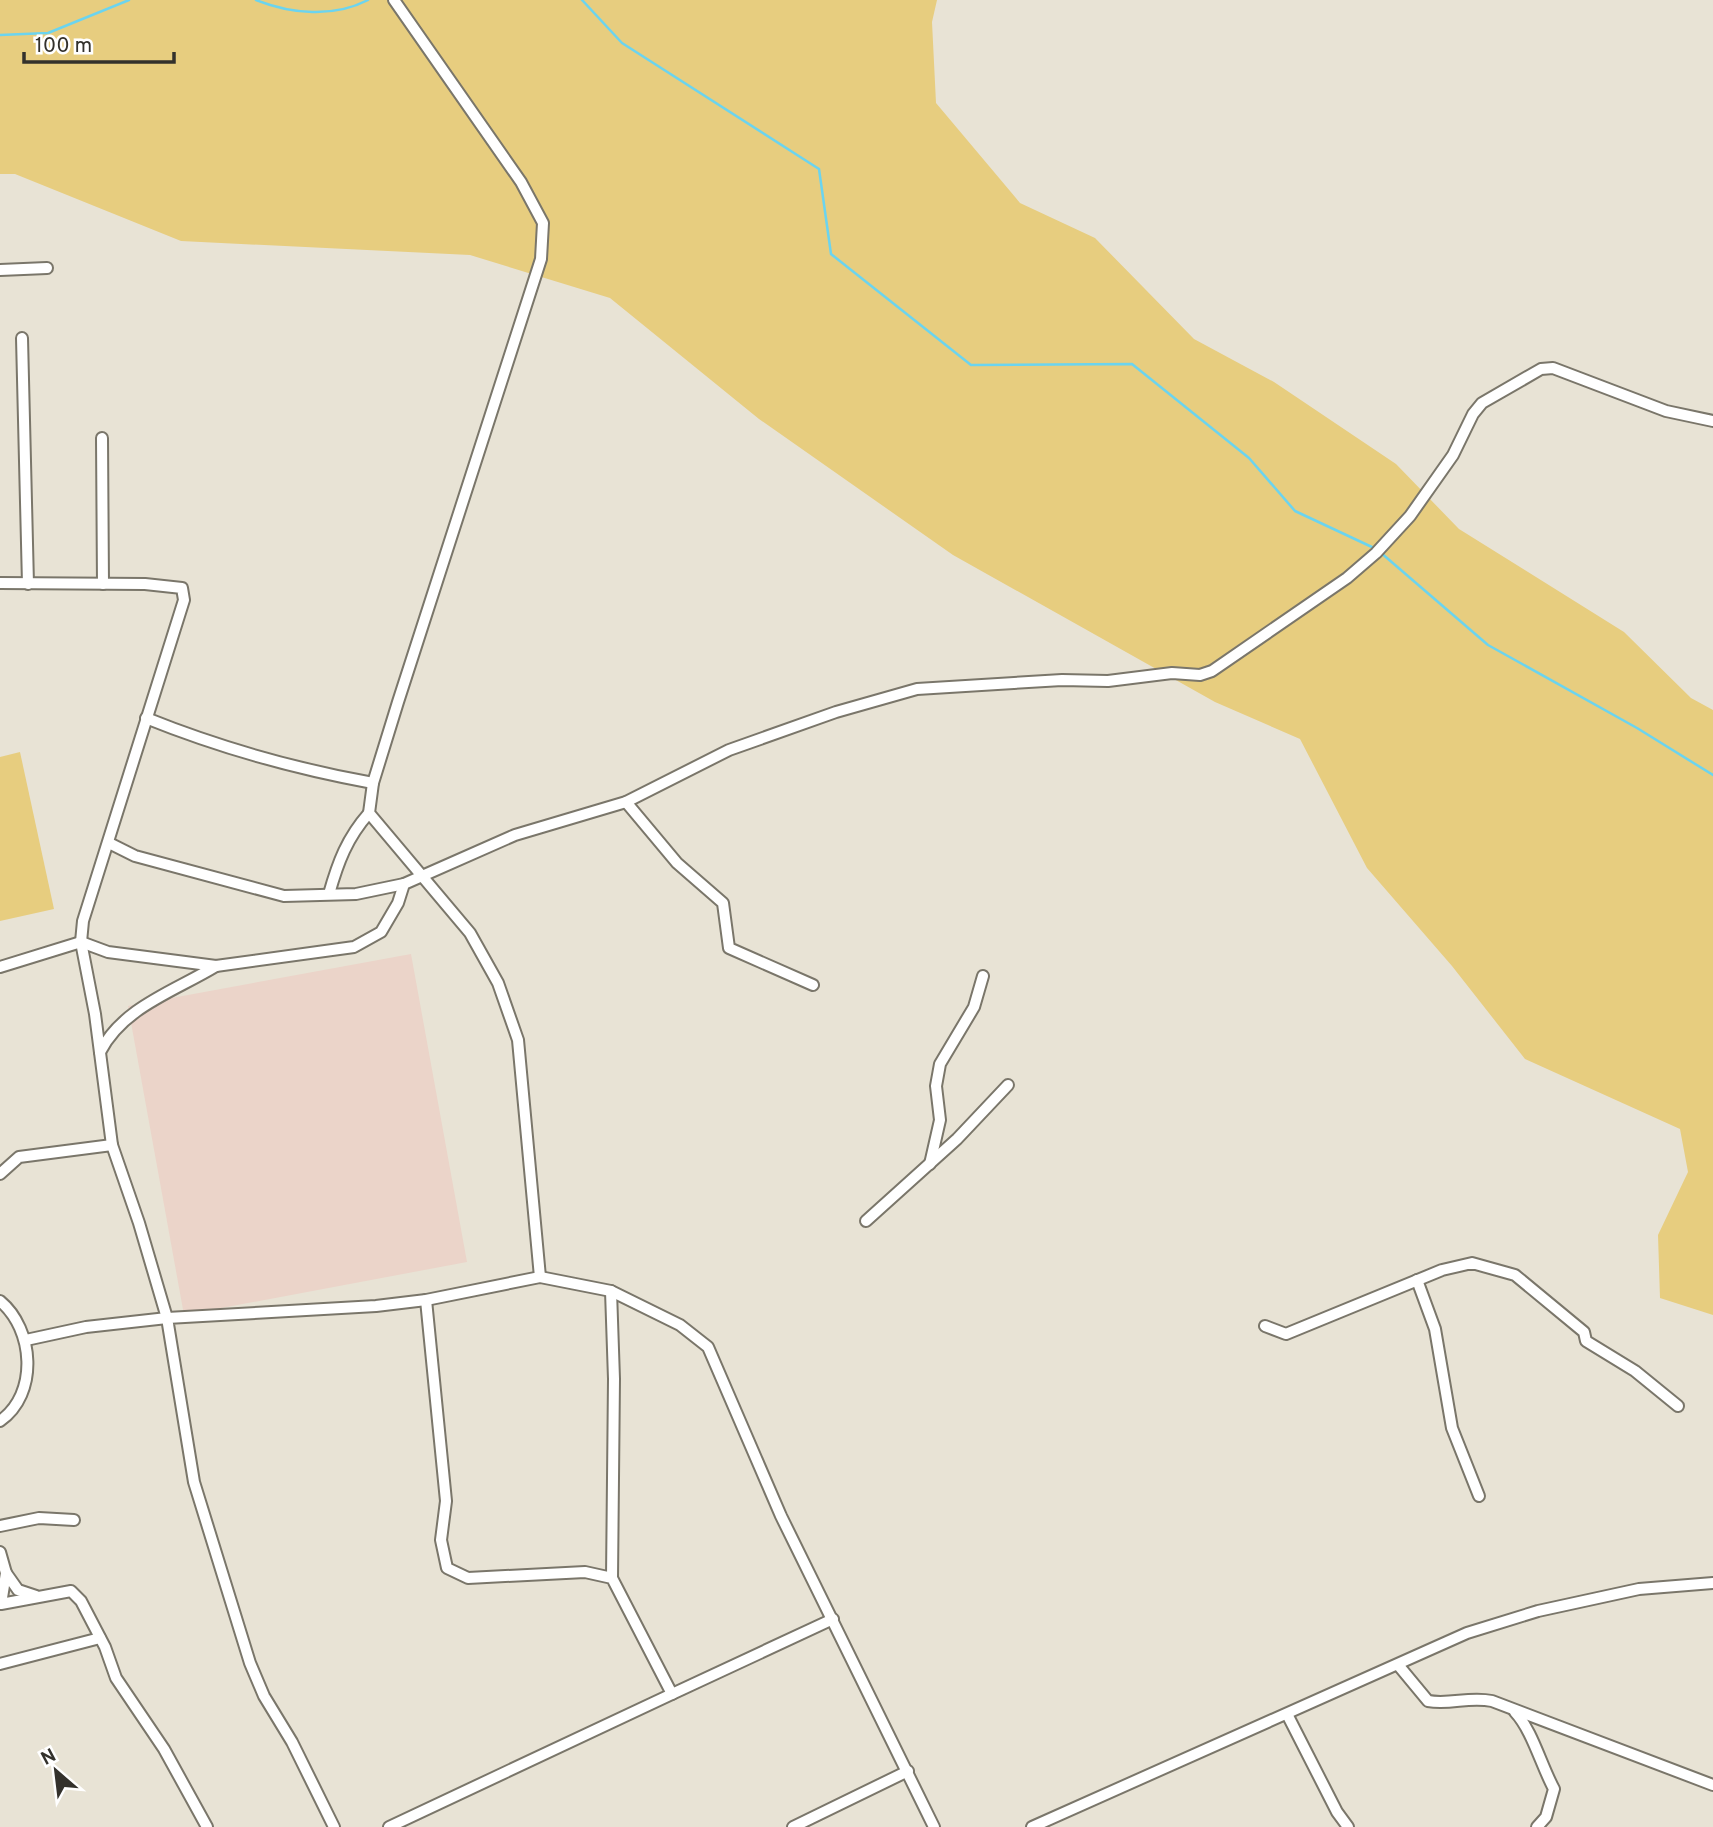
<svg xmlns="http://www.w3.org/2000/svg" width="1713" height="1827" font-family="Overpass,sans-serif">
<rect width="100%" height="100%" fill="#e8e3d5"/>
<!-- education -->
<polygon fill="#ebd4c9" points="411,954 467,1262 184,1315 128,1006"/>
<!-- green -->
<g fill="#e7cd7f">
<polygon points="0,0 937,0 932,22 936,103 1020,203 1095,238 1194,339 1274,382 1396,464 1459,529 1624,632 1691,698 1713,710 1713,1315 1660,1298 1658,1235 1688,1172 1680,1129 1525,1059 1452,966 1367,868 1300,739 1215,702 953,555 759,419 610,298 470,255 181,241 15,174 0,174"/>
<polygon points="20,752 54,909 0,921 0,757"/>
</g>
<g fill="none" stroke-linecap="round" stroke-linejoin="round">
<!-- stream -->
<g stroke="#6bd4ef" stroke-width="2.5">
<path d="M 256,0 C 291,14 334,18 368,0"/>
<polyline points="582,0 622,43 819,169 831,254 971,365 1132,364 1249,458 1295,511 1374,548"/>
<polyline points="0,35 48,33 129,0"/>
<polyline points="1380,552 1488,645 1637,728 1713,775"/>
</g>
<defs>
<g id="minor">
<polyline points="394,0 521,182 543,223 541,259 398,702 373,783 369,813 470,933 498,983 518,1040 540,1277"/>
<polyline points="0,270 47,268"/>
<polyline points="22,338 28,584"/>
<polyline points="102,438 103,584"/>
<polyline points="0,583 145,584 182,588 184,600 83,921 81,942 95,1014 112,1145 139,1223 167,1318 86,1327 26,1340"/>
<path d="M 146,718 C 218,747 296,769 373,783"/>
<polyline points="626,802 677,863 723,903 729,948 813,985"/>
<polyline points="109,843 135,856 284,896 356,894 404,884"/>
<path d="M 329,894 C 338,862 347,838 369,813"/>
<polyline points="0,967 81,942 108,952 216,966 354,947 381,932 398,903 404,884 515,835 626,802 729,750 836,712 917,689 1062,680 1108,681 1172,673 1200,675 1212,671 1347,578 1376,553 1410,516 1453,455 1473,414 1482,403 1541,369 1553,368 1666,411 1713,421"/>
<path d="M 100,1052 C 123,1007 175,991 216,966"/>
<polyline points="930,1164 940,1120 936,1086 940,1064 974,1007 983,976"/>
<polyline points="0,1174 19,1157 112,1145"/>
<polyline points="866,1221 957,1139 1008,1085"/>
<polyline points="1417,1280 1435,1329 1452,1428 1479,1496"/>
<polyline points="611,1291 614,1379 612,1578"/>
<path d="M 0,1301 C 34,1329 39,1394 0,1421"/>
<polyline points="1265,1326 1286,1334 1442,1270 1472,1263 1515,1275 1584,1332 1586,1341 1635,1371 1678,1406"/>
<polyline points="0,1526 39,1518 74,1520"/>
<polyline points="0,1552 6,1573 1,1604 71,1591 81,1601 105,1647 116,1678 164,1749 207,1827"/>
<polyline points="6,1573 18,1590 36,1596"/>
<polyline points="0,1664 100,1638"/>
<path d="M 1399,1666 L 1428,1701 C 1451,1705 1469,1696 1492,1701 L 1713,1785"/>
<polyline points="672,1694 833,1619"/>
<path d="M 1515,1712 C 1532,1730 1541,1765 1554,1789 L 1546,1817 L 1537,1827"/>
<polyline points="1288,1716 1337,1812 1348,1827"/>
<polyline points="334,1827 292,1742 264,1696 250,1663 194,1482 167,1318 376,1306 426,1300 540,1277 611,1291 680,1325 708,1347 781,1516 934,1827"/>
<polyline points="389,1827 672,1694 612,1578 585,1572 468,1578 447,1568 441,1540 446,1501 426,1300"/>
<polyline points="793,1827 908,1771"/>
<polyline points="1032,1827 1467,1633 1538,1611 1639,1589 1713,1583"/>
</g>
</defs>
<!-- minor casing -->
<use href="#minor" stroke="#7a766a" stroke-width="14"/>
<!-- minor -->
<use href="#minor" stroke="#fff" stroke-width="10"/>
</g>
<!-- north arrow -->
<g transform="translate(56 1771) rotate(332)" stroke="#ffffff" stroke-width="5" paint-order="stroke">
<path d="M0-5L12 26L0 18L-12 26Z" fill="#33312c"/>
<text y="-10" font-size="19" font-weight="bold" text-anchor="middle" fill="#33312c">N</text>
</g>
<!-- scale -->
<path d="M24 52v10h150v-10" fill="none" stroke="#33312c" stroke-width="3.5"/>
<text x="35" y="52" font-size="21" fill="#33312c" stroke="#ffffff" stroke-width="5" paint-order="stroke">100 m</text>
</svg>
